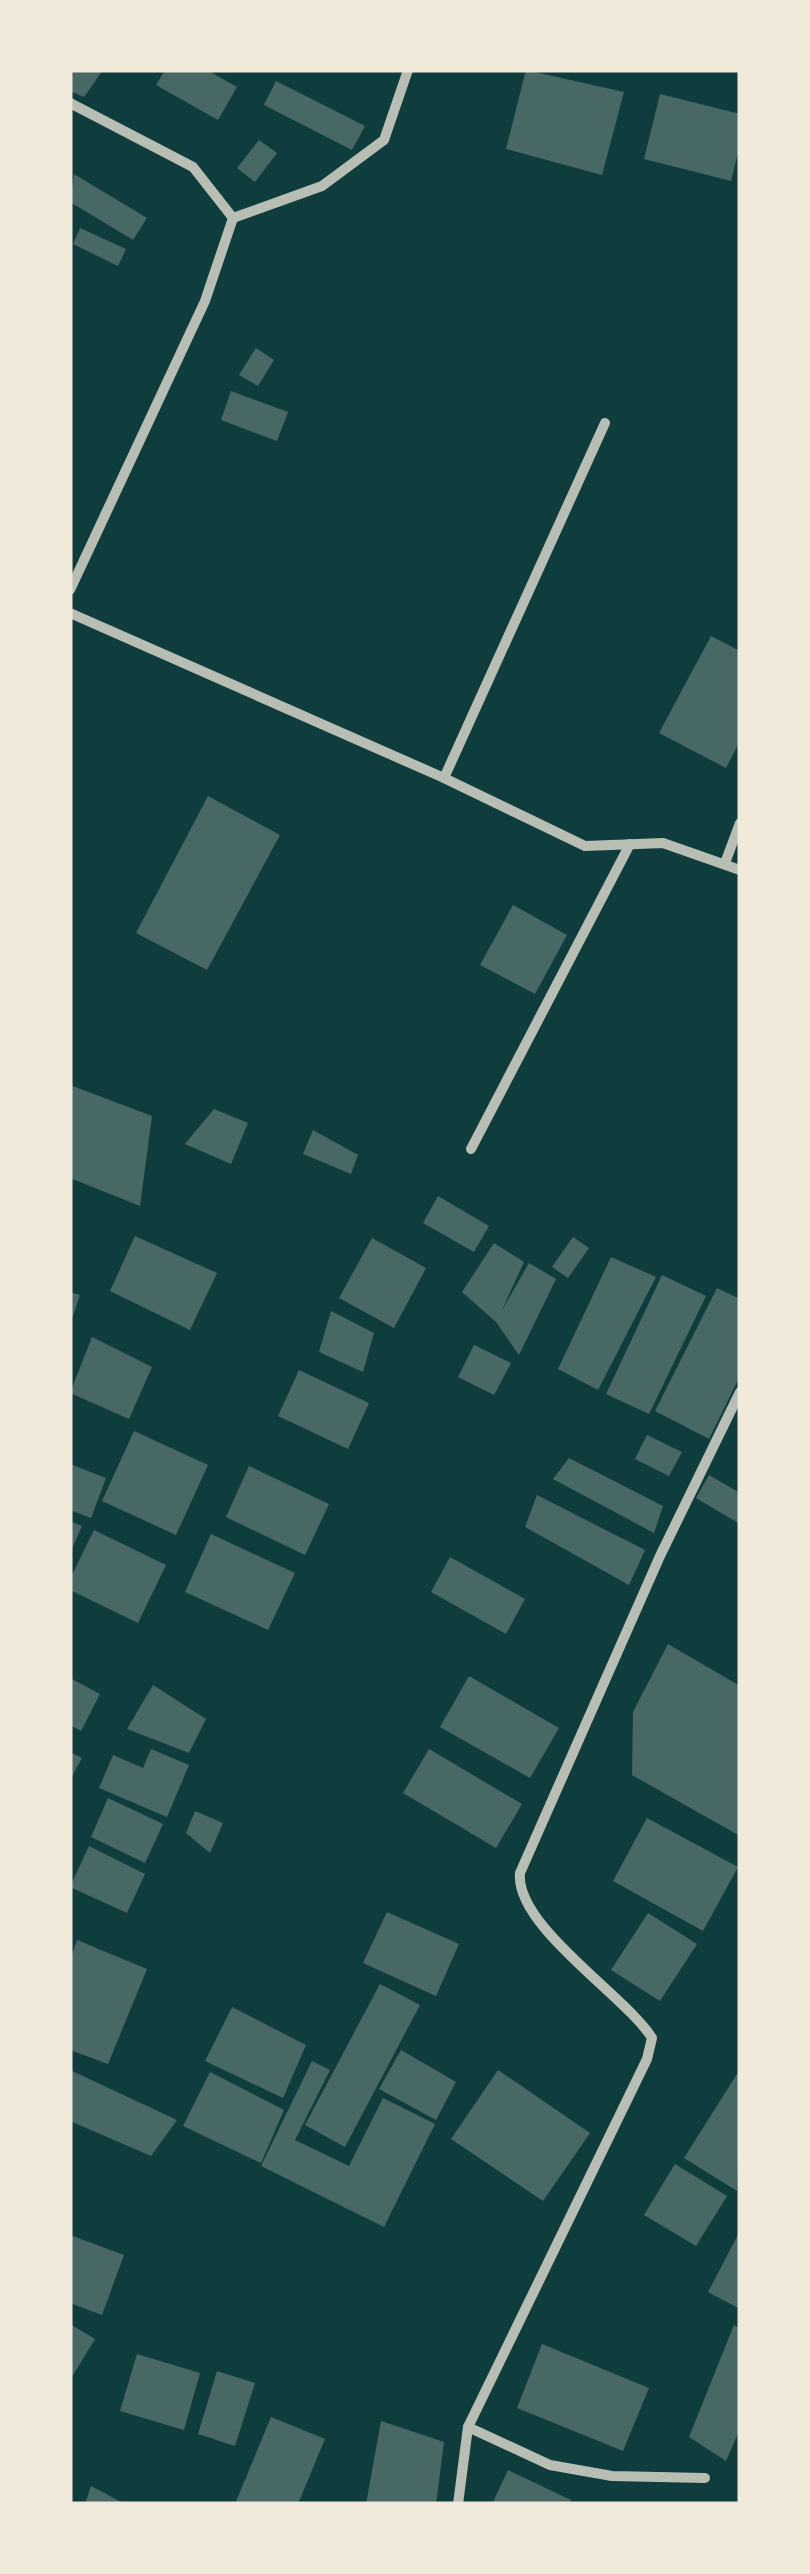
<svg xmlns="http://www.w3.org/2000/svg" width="810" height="2574" font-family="'Alegreya Sans',sans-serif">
<rect width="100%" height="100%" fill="#0f3d3e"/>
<!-- building -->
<g fill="#486865">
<polygon points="70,70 103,70 84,97 70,91"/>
<polygon points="165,70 207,70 237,87 218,120 156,85"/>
<polygon points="526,70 624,92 602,175 506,149"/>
<polygon points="276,81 365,126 352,150 264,105"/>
<polygon points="660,94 740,114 740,145 731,181 644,159"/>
<polygon points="259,140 277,153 255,182 237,168"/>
<polygon points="74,174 147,218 133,240 70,202"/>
<polygon points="80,228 126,249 118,266 73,244"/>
<polygon points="256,348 274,360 258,386 239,375"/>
<polygon points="231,391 288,412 277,441 221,420"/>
<polygon points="711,636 740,651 740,741 726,768 659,733"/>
<polygon points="208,796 280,835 207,970 136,933"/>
<polygon points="513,905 567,935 535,994 480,965"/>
<polygon points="70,1085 152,1116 140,1206 70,1178"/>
<polygon points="214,1109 248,1123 231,1164 185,1144"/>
<polygon points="313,1130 358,1155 351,1174 303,1154"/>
<polygon points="438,1196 489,1226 474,1252 423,1223"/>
<polygon points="135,1236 217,1273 190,1330 110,1291"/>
<polygon points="573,1237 589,1248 568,1278 552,1267"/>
<polygon points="372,1238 426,1268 394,1328 339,1298"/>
<polygon points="494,1243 524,1262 501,1312 529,1263 556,1279 519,1355 496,1322 462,1292"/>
<polygon points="611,1257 656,1277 598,1390 558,1369"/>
<polygon points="662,1275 706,1296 649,1414 606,1394"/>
<polygon points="717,1288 740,1299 740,1376 709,1439 655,1411"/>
<polygon points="70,1292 80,1295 71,1322 70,1322"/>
<polygon points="331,1311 374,1333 363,1372 319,1352"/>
<polygon points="92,1337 152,1367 129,1419 70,1393"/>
<polygon points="474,1345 511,1363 494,1395 458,1377"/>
<polygon points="299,1370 369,1403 348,1449 278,1416"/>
<polygon points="134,1431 208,1465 176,1535 102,1501"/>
<polygon points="647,1435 682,1452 669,1476 635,1459"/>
<polygon points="569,1458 663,1506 654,1533 553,1479"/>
<polygon points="70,1464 106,1478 91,1518 70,1510"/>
<polygon points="249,1466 329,1504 305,1555 226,1517"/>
<polygon points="709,1475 740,1493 740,1524 696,1498"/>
<polygon points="537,1495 645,1550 629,1585 525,1527"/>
<polygon points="70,1521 82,1526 70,1553"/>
<polygon points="94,1530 166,1565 138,1623 70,1590 70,1579"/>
<polygon points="211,1534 295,1573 268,1630 185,1592"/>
<polygon points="450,1557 525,1599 506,1634 431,1592"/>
<polygon points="668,1644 740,1686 740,1836 632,1775 633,1712"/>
<polygon points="469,1676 559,1728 530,1778 440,1727"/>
<polygon points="70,1678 100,1694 81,1731 70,1725"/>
<polygon points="153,1685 206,1719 189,1753 127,1729"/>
<polygon points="151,1749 189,1765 167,1817 99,1788 113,1755 143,1768"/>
<polygon points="429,1749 522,1804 496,1848 403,1793"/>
<polygon points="70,1752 82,1758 70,1780"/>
<polygon points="108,1798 163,1824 145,1863 91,1837"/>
<polygon points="195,1811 223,1823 210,1853 186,1833"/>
<polygon points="647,1818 738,1867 703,1931 613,1881"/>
<polygon points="89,1846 145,1874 127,1913 70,1887"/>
<polygon points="387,1912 459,1944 436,1996 363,1963"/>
<polygon points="648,1913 697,1944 660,2001 611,1970"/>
<polygon points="77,1940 147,1969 108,2064 70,2050 70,1960"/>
<polygon points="380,1984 420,2005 345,2147 305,2125"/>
<polygon points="232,2007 306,2045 283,2098 205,2061"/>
<polygon points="401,2050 456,2082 436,2120 379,2089"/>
<polygon points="312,2061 330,2070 295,2140 349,2166 383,2098 435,2124 384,2227 261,2166"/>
<polygon points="70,2070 177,2120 151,2156 70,2121"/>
<polygon points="498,2070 590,2133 543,2201 451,2139"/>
<polygon points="210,2072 284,2110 261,2163 183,2126"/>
<polygon points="737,2074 740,2076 737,2191 684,2158"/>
<polygon points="675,2164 727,2196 696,2246 644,2215"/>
<polygon points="740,2231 740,2309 708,2292"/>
<polygon points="70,2235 124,2255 102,2315 70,2303"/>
<polygon points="70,2324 95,2339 70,2380"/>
<polygon points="734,2325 740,2329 740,2429 726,2461 689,2437"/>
<polygon points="542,2344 649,2388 623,2451 517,2408"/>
<polygon points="137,2354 200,2373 184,2430 120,2411"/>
<polygon points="217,2371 255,2383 235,2446 198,2434"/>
<polygon points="271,2417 325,2439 298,2504 235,2504"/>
<polygon points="381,2421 444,2442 436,2504 366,2504"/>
<polygon points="508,2470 571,2500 569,2504 492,2504"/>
<polygon points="91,2486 125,2504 85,2504"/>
</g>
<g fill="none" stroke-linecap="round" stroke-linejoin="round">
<!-- minor -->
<g stroke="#b8beb3" stroke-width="10">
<polyline points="70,103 193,167 233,218"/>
<polyline points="233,218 322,186 384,140 408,70"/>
<polyline points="70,590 205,301 233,218"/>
<polyline points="70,613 444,778 585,846 663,843 740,870"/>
<polyline points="444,778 605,423"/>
<polyline points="725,863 740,823"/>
<polyline points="471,1149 630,844"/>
<polyline points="468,2427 550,2465 612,2476 705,2478"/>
<path d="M 458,2504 L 468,2427 L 647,2059 L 652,2038 C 625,1995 515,1926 520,1873 L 660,1556 L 740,1392"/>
</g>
</g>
<!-- border -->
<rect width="810" height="2574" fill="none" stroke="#f1e9da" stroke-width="145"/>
</svg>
